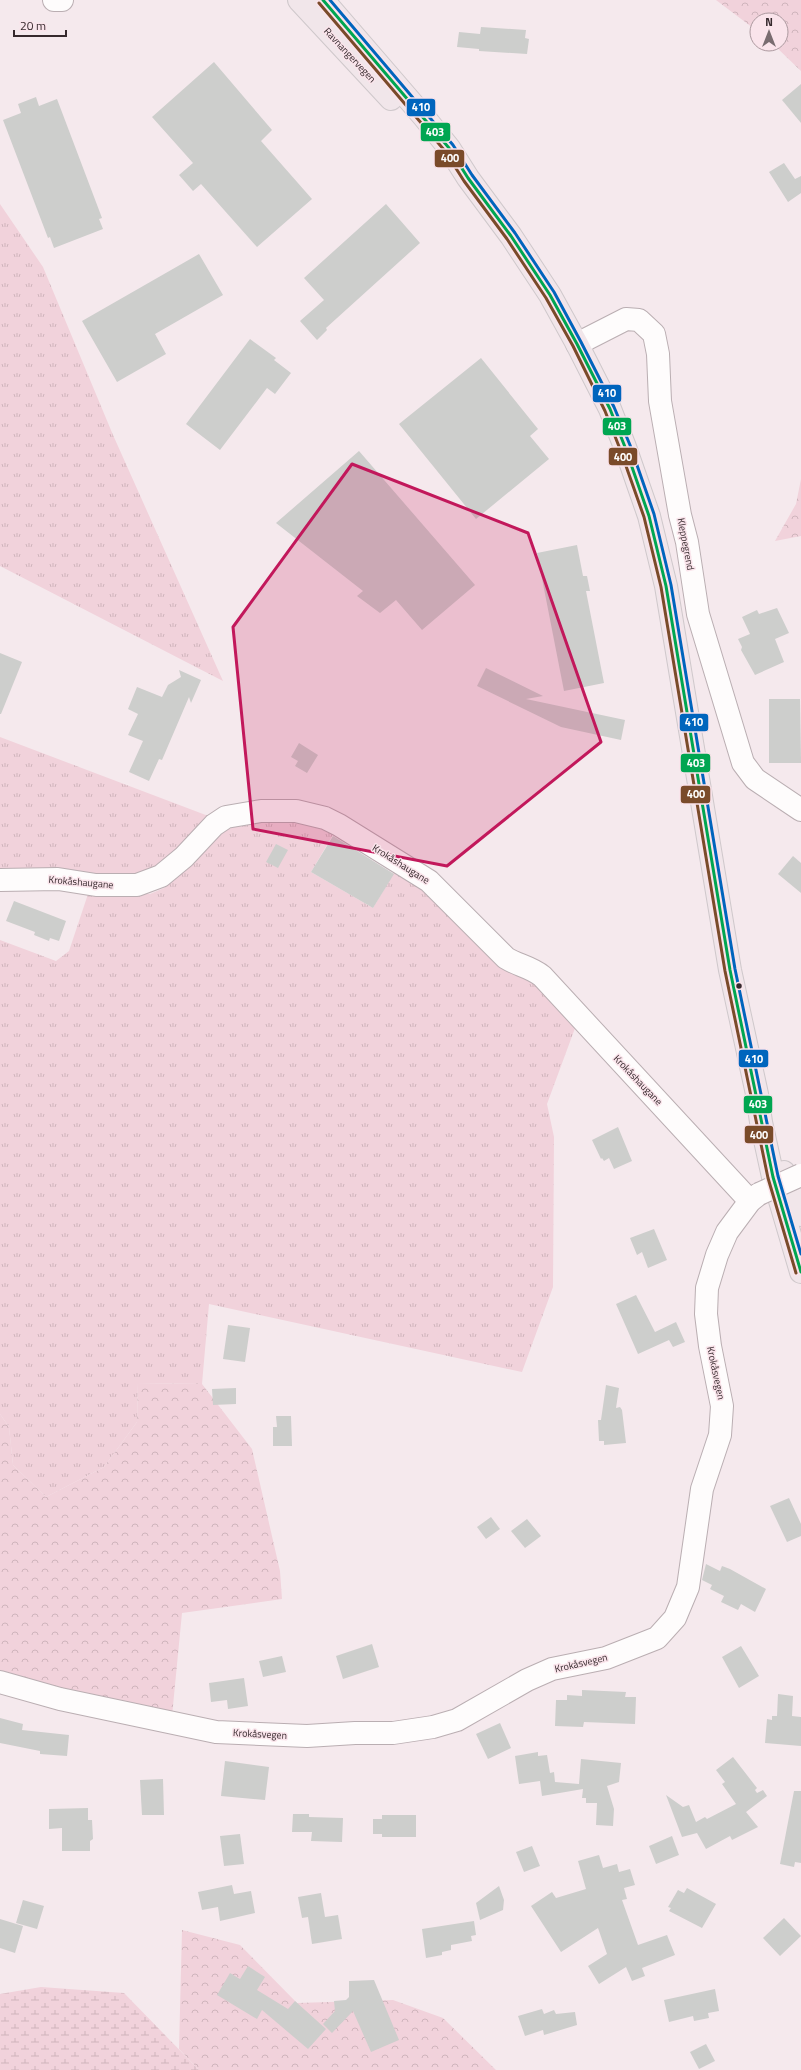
<svg xmlns="http://www.w3.org/2000/svg" width="801" height="2070" font-family="'Titillium Web',sans-serif">
<defs>
<pattern id="grass-tufts" width="24" height="20" patternUnits="userSpaceOnUse"><rect width="24" height="20" fill="#f1d2db"/><path d="M3 7l-1-3M5 7V3M7 7l1-3M15 17l-1-3M17 17v-4M19 17l1-3" fill="none" stroke="#cfb4bc"/></pattern>
<pattern id="forest-crowns" width="20" height="18" patternUnits="userSpaceOnUse"><rect width="20" height="18" fill="#f1d2db"/><path d="M2 6a3 3 0 1 1 6 0M12 15a3 3 0 1 1 6 0" fill="none" stroke="#cfb4bc"/></pattern>
<pattern id="wetland-marsh" width="20" height="14" patternUnits="userSpaceOnUse"><rect width="20" height="14" fill="#f1d2db"/><path d="M1 5h8M5 5V1M11 12h8M15 12V8" fill="none" stroke="#cfb4bc"/></pattern>
</defs>
<rect width="100%" height="100%" fill="#f5e9ed"/>
<!-- grass -->
<g fill="url(#grass-tufts)">
<polygon points="0,204 43,267 113,435 223,681 0,566"/>
<polygon points="0,737 211,817 150,878 0,871"/>
<polygon points="258,816 298,817 334,833 311,872 373,908 396,869 538,979 578,1020 547,1104 554,1137 553,1287 522,1372 209,1304 202,1384 138,1383 137,1422 104,1467 46,1497 13,1465 9,1427 0,1414 0,940 56,961 69,951 88,894 150,894 164,888 226,830"/>
</g>
<!-- forest -->
<g fill="url(#forest-crowns)">
<polygon points="716,0 801,0 801,71 773,44 781,44 781,20 757,20 757,31"/>
<polygon points="801,479 801,536 775,541 796,504"/>
<polygon points="138,1383 202,1384 252,1449 280,1571 282,1599 182,1613 172,1716 0,1679 0,1414 9,1427 13,1465 46,1497 104,1467 137,1422"/>
<polygon points="182,1930 240,1945 297,2003 393,2000 443,2018 496,2070 199,2070 179,2049"/>
</g>
<!-- wetland -->
<polygon fill="url(#wetland-marsh)" points="41,1987 124,1993 199,2070 0,2070 0,1994"/>
<!-- building -->
<g fill="#cdcecc">
<polygon points="481,27 526,30 525,38 529,39 527,54 479,51 479,49 457,47 459,32 480,34"/>
<polygon points="214,62 272,130 261,141 312,199 257,247 201,184 193,191 179,175 193,163 152,117"/>
<polygon points="801,84 801,123 782,100"/>
<polygon points="36,97 39,106 57,99 102,218 99,219 103,229 54,248 50,237 48,238 3,120 21,113 18,104"/>
<polygon points="784,163 795,179 801,176 801,193 788,202 769,172"/>
<polygon points="386,204 420,243 326,328 327,330 317,340 300,321 324,300 304,278"/>
<polygon points="199,254 223,295 155,334 166,354 117,382 82,321"/>
<polygon points="250,339 276,358 274,360 291,373 275,394 267,388 220,450 186,424"/>
<polygon points="481,358 538,429 530,436 549,459 476,519 399,424"/>
<polygon points="359,451 475,585 422,630 396,600 380,613 357,596 363,591 276,523"/>
<polygon points="577,545 583,576 587,576 590,591 586,591 604,683 564,691 537,553"/>
<polygon points="777,608 789,633 775,639 784,662 755,675 741,650 742,647 738,639 750,634 742,617 757,610 759,614"/>
<polygon points="0,653 22,662 1,714 0,714"/>
<polygon points="486,668 543,696 526,699 625,720 621,740 561,727 477,686"/>
<polygon points="179,670 201,680 191,703 189,697 162,760 159,759 149,781 129,772 143,741 128,735 138,714 128,709 137,687 162,697 168,685 181,677"/>
<polygon points="769,699 800,699 801,763 769,763"/>
<polygon points="299,743 318,755 307,773 295,766 298,761 291,757"/>
<polygon points="333,836 394,874 373,908 311,872"/>
<polygon points="276,844 288,850 278,868 266,862"/>
<polygon points="793,856 801,863 801,893 778,874"/>
<polygon points="14,901 66,921 59,941 50,938 49,941 34,935 35,932 6,921"/>
<polygon points="618,1127 632,1161 614,1169 609,1158 604,1161 602,1158 601,1159 592,1140"/>
<polygon points="654,1229 667,1260 648,1268 642,1252 637,1255 630,1238"/>
<polygon points="636,1295 655,1332 676,1322 685,1342 673,1347 669,1340 638,1354 616,1304"/>
<polygon points="228,1325 250,1328 245,1362 223,1359"/>
<polygon points="606,1385 619,1388 616,1408 620,1407 622,1410 626,1443 604,1445 604,1441 599,1441 598,1420 601,1420"/>
<polygon points="236,1388 236,1404 213,1405 212,1389"/>
<polygon points="276,1416 291,1416 292,1446 273,1446 273,1427 277,1427"/>
<polygon points="789,1498 801,1524 801,1536 787,1542 770,1506"/>
<polygon points="491,1517 500,1529 486,1539 477,1527"/>
<polygon points="527,1519 541,1536 525,1548 511,1531"/>
<polygon points="706,1564 720,1571 722,1566 730,1569 766,1589 755,1612 741,1604 738,1610 721,1602 724,1596 710,1589 712,1585 702,1580"/>
<polygon points="372,1644 379,1667 343,1679 336,1656"/>
<polygon points="741,1646 759,1676 739,1688 722,1657"/>
<polygon points="282,1656 286,1672 263,1677 259,1661"/>
<polygon points="244,1678 248,1706 228,1709 227,1700 211,1702 209,1683"/>
<polygon points="582,1690 626,1692 625,1697 636,1697 635,1724 584,1722 583,1727 555,1726 556,1700 567,1700 567,1695 582,1696"/>
<polygon points="778,1694 793,1696 792,1716 801,1717 801,1746 765,1743 767,1719 772,1720 772,1716 777,1716"/>
<polygon points="0,1718 23,1724 22,1730 69,1735 67,1756 40,1754 40,1751 0,1743"/>
<polygon points="500,1723 511,1748 488,1759 476,1734"/>
<polygon points="538,1752 538,1756 547,1755 550,1773 554,1772 555,1782 579,1784 581,1759 621,1763 619,1782 607,1786 614,1809 613,1826 596,1825 597,1803 586,1803 586,1798 582,1798 583,1789 542,1796 540,1781 519,1784 515,1756"/>
<polygon points="733,1757 757,1788 755,1790 757,1793 763,1790 767,1796 746,1812 758,1827 732,1840 730,1836 706,1849 697,1833 682,1837 666,1795 683,1807 689,1805 696,1822 705,1817 707,1819 736,1804 722,1784 725,1782 716,1770"/>
<polygon points="225,1761 269,1767 265,1800 221,1796"/>
<polygon points="163,1779 164,1815 142,1815 140,1780"/>
<polygon points="794,1791 801,1791 801,1863 795,1862 794,1867 780,1864"/>
<polygon points="88,1808 88,1820 92,1820 93,1839 90,1841 90,1851 62,1851 62,1828 49,1829 49,1809"/>
<polygon points="293,1814 309,1814 309,1817 343,1818 342,1842 311,1841 312,1832 292,1832"/>
<polygon points="382,1815 416,1815 416,1837 382,1837 382,1834 373,1834 373,1819 382,1819"/>
<polygon points="240,1834 244,1864 224,1866 220,1836"/>
<polygon points="672,1836 679,1855 656,1864 649,1846"/>
<polygon points="532,1846 540,1866 524,1872 516,1852"/>
<polygon points="599,1855 603,1868 617,1864 619,1872 630,1869 635,1885 624,1888 627,1899 622,1900 638,1945 667,1935 675,1955 642,1968 645,1976 632,1981 626,1967 599,1984 588,1966 607,1954 598,1928 561,1952 531,1906 552,1892 556,1898 586,1889 578,1861"/>
<polygon points="232,1885 234,1894 251,1891 255,1913 220,1921 218,1907 202,1910 198,1892"/>
<polygon points="499,1886 504,1900 503,1910 480,1920 476,1903"/>
<polygon points="687,1888 716,1904 702,1928 669,1911 671,1908 668,1907 678,1890 684,1893"/>
<polygon points="321,1893 325,1917 338,1915 342,1939 312,1944 308,1917 302,1918 298,1897"/>
<polygon points="23,1900 44,1906 37,1929 16,1923"/>
<polygon points="784,1918 801,1936 780,1956 763,1938"/>
<polygon points="0,1919 23,1926 15,1953 0,1948"/>
<polygon points="474,1921 476,1935 471,1936 472,1941 451,1945 451,1950 442,1952 442,1955 426,1958 422,1929"/>
<polygon points="248,1966 265,1977 257,1990 288,2009 295,2001 326,2029 308,2049 262,2010 257,2019 217,1995 230,1973 240,1979"/>
<polygon points="374,1980 399,2040 371,2052 353,2011 332,2033 323,2024 335,2011 334,2001 346,2000 349,1997 349,1981"/>
<polygon points="715,1989 719,2011 708,2013 709,2018 694,2021 693,2016 669,2022 664,2000"/>
<polygon points="542,2009 544,2014 554,2010 556,2014 575,2012 577,2025 544,2035 543,2030 525,2036 518,2016"/>
<polygon points="706,2044 715,2061 699,2069 690,2052"/>
</g>
<g fill="none" stroke-linecap="round" stroke-linejoin="round">
<defs>
<g id="minor">
<polyline points="54,0 62,0"/>
<polyline points="577,344 626,319 639,320 654,334 658,354 660,401 680,515 687,542 698,614 743,763 755,779 801,810"/>
<path d="M 0,880 L 58,879 L 96,885 L 137,885 L 161,876 L 184,857 L 214,825 L 226,817 L 261,811 L 296,811 L 325,818 L 339,825 L 429,881 L 506,958 C 517,965 531,967 542,976 L 750,1201"/>
<polyline points="0,1682 60,1699 216,1732 307,1736 355,1733 393,1733 433,1727 457,1720 527,1680 552,1669 606,1658 657,1638 675,1618 688,1587 702,1489 720,1435 722,1406 710,1346 706,1314 707,1288 717,1255 727,1232 750,1201 759,1194"/>
</g>
<g id="major">
<polyline points="299,0 391,99"/>
<polyline points="323,0 424,117 449,148 468,178 511,236 550,295 577,344 610,409 625,447 649,516 666,586 730,970 757,1094 761,1122 773,1177 801,1272"/>
<polyline points="784,1172 801,1215"/>
</g>
</defs>
<!-- minor casing -->
<use href="#minor" stroke="#baaeb2" stroke-width="24"/>
<!-- major casing -->
<use href="#major" stroke="#cfc8cb" stroke-width="24"/>
<!-- minor -->
<use href="#minor" stroke="#fefcfc" stroke-width="22"/>
<!-- major -->
<use href="#major" stroke="#f1e6ea" stroke-width="22"/>
<defs>
<polyline id="minor-bridge" points="759,1194 801,1175"/>
</defs>
<!-- minor-bridge casing -->
<use href="#minor-bridge" stroke="#baaeb2" stroke-width="24" stroke-linecap="butt"/>
<!-- minor-bridge -->
<use href="#minor-bridge" stroke="#fefcfc" stroke-width="22"/>
<defs>
<polyline id="bus-1" points="323,0 449,148 468,178 511,236 550,295 577,344 610,409 625,447 649,516 666,586 730,970 773,1177 801,1272"/>
<polyline id="bus-2" points="319,3 445,151 464,181 507,239 546,298 573,346 605,411 620,449 644,517 661,587 725,971 768,1178 796,1273"/>
<polyline id="bus-3" points="330,0 453,145 472,175 515,233 554,292 581,342 614,407 630,445 654,514 671,585 735,969 778,1176 801,1254"/>
</defs>
<!-- bus-1 casing -->
<use href="#bus-1" stroke="#fae4eb" stroke-width="6"/>
<!-- bus-2 casing -->
<use href="#bus-2" stroke="#fae4eb" stroke-width="6"/>
<!-- bus-3 casing -->
<use href="#bus-3" stroke="#fae4eb" stroke-width="6"/>
<!-- bus-1 -->
<use href="#bus-1" stroke="#00a651" stroke-width="3"/>
<!-- bus-2 -->
<use href="#bus-2" stroke="#7a4b2a" stroke-width="3"/>
<!-- bus-3 -->
<use href="#bus-3" stroke="#0065bd" stroke-width="3"/>
</g>
<!-- marked area -->
<path fill="#c2185b" fill-opacity="0.2" stroke="#c2185b" stroke-width="3" stroke-linejoin="round" d="M 352,464 L 528,533 L 601,742 L 447,866 L 253,829 L 233,627 Z"/>
<!-- markers -->
<circle fill="#36292d" stroke="#fae4eb" stroke-width="1.5" cx="739" cy="986" r="3.5"/>
<g text-anchor="middle" dominant-baseline="central" stroke-width="3" stroke-linejoin="round" paint-order="stroke">
<!-- street labels -->
<g font-size="10" fill="#36292d" stroke="#fae4eb">
<text transform="translate(350 55) rotate(47)">Ravnangervegen</text>
<text transform="translate(686 544) rotate(79)">Kleppegrend</text>
<text transform="translate(401 864) rotate(32)">Krokåshaugane</text>
<text transform="translate(81 882) rotate(5)">Krokåshaugane</text>
<text transform="translate(638 1080) rotate(46)">Krokåshaugane</text>
<text transform="translate(716 1373) rotate(78)">Krokåsvegen</text>
<text transform="translate(581 1663) rotate(-13)">Krokåsvegen</text>
<text transform="translate(260 1734) rotate(3)">Krokåsvegen</text>
</g>
</g>
<g stroke="#fae4eb" stroke-width="1.5">
<rect x="406" y="98" width="30" height="19" rx="4" fill="#0065bd"/>
<rect x="420" y="122" width="31" height="20" rx="4" fill="#00a651"/>
<rect x="434" y="149" width="31" height="19" rx="4" fill="#7a4b2a"/>
<rect x="592" y="384" width="30" height="19" rx="4" fill="#0065bd"/>
<rect x="602" y="417" width="30" height="19" rx="4" fill="#00a651"/>
<rect x="608" y="447" width="30" height="19" rx="4" fill="#7a4b2a"/>
<rect x="679" y="713" width="30" height="19" rx="4" fill="#0065bd"/>
<rect x="680" y="753" width="31" height="20" rx="4" fill="#00a651"/>
<rect x="680" y="785" width="31" height="19" rx="4" fill="#7a4b2a"/>
<rect x="738" y="1049" width="31" height="19" rx="4" fill="#0065bd"/>
<rect x="743" y="1095" width="30" height="19" rx="4" fill="#00a651"/>
<rect x="744" y="1125" width="30" height="19" rx="4" fill="#7a4b2a"/>
</g>
<g font-size="11" text-anchor="middle" font-weight="bold" fill="#fff">
<text x="421" y="111">410</text>
<text x="435" y="136">403</text>
<text x="450" y="162">400</text>
<text x="607" y="397">410</text>
<text x="617" y="430">403</text>
<text x="623" y="461">400</text>
<text x="694" y="726">410</text>
<text x="696" y="767">403</text>
<text x="696" y="798">400</text>
<text x="754" y="1063">410</text>
<text x="758" y="1108">403</text>
<text x="759" y="1139">400</text>
</g>
<!-- north arrow -->
<g transform="translate(769 32)"><circle r="19" fill="#fae4eb" stroke="#ac999f"/>
<path d="M0-3L7 15L0 10L-7 15Z" fill="#796c70"/>
<text y="-6" font-size="11" font-weight="bold" text-anchor="middle" fill="#36292d">N</text>
</g>
<!-- scale -->
<path d="M14 30v6h52v-6" fill="none" stroke="#36292d" stroke-width="2"/>
<text x="20" y="30" font-size="12" fill="#36292d" stroke="#fae4eb" stroke-width="3" paint-order="stroke">20 m</text>
</svg>
